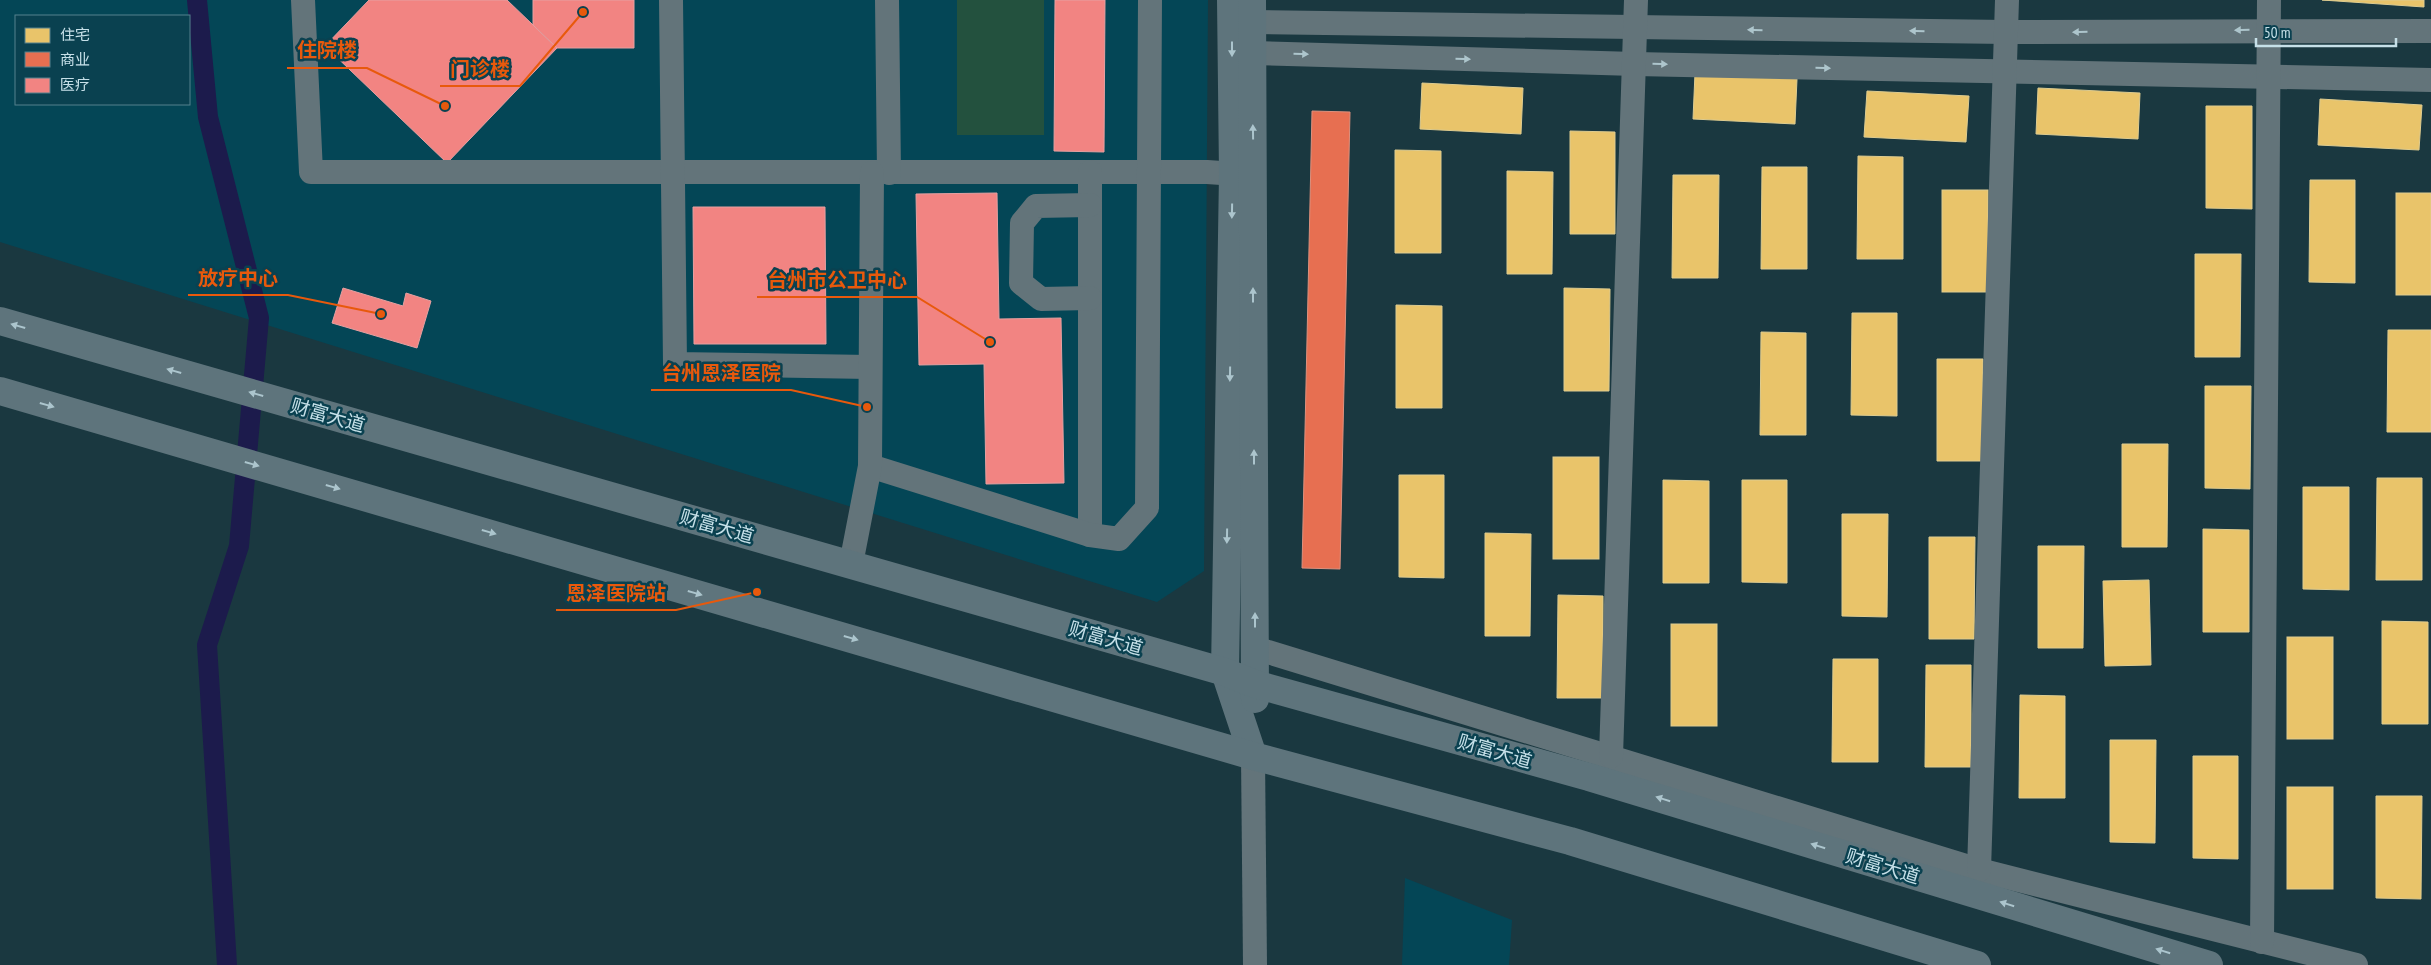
<svg xmlns="http://www.w3.org/2000/svg" width="2431" height="965" font-family="'PT Sans Narrow','Noto Sans SC',sans-serif">
<rect width="100%" height="100%" fill="#1a3840"/>
<!-- built -->
<g fill="#044656" fill-rule="evenodd">
<path d="M 0,0 L 1208,0 L 1204,571 L 1157,602 L 0,242 ZM 16,16 L 189,16 L 189,104 L 16,104 Z"/>
<polygon points="1405,878 1512,920 1509,965 1402,965"/>
</g>
<!-- green -->
<rect fill="#23513e" x="957" y="0" width="87" height="135"/>
<!-- homes -->
<g fill="#e9c46a" stroke="#decc90">
<polygon points="2322,0 2424,0 2424,7"/>
<polygon points="1695,73 1797,79 1795,124 1693,119"/>
<polygon points="1422,83 1523,88 1521,134 1420,129"/>
<polygon points="2038,88 2140,93 2138,139 2036,134"/>
<polygon points="1867,91 1969,96 1966,142 1864,137"/>
<polygon points="2320,99 2422,105 2419,150 2318,145"/>
<polygon points="2206,106 2252,106 2252,209 2206,208"/>
<polygon points="1570,131 1615,132 1615,234 1570,234"/>
<polygon points="1395,150 1441,151 1441,253 1395,253"/>
<polygon points="1858,156 1903,157 1903,259 1857,259"/>
<polygon points="1762,167 1807,167 1807,269 1761,269"/>
<polygon points="1507,171 1553,172 1552,274 1507,274"/>
<polygon points="1673,175 1719,175 1718,278 1672,278"/>
<polygon points="2310,180 2355,180 2355,283 2309,282"/>
<rect x="1942" y="190" width="46" height="102"/>
<rect x="2396" y="193" width="35" height="102"/>
<polygon points="2195,254 2241,254 2240,357 2195,357"/>
<polygon points="1564,288 1610,289 1609,391 1564,391"/>
<polygon points="1396,305 1442,306 1442,408 1396,408"/>
<polygon points="1852,313 1897,313 1897,416 1851,415"/>
<polygon points="2388,330 2431,330 2431,432 2387,432"/>
<polygon points="1761,332 1806,333 1806,435 1760,435"/>
<polygon points="1937,359 1983,359 1982,461 1937,461"/>
<polygon points="2205,386 2251,386 2250,489 2205,488"/>
<polygon points="2122,444 2168,444 2167,547 2122,547"/>
<rect x="1553" y="457" width="46" height="102"/>
<polygon points="1399,475 1444,475 1444,578 1399,577"/>
<polygon points="2377,478 2422,478 2422,580 2376,580"/>
<polygon points="1663,480 1709,481 1709,583 1663,583"/>
<polygon points="1742,480 1787,480 1787,583 1742,582"/>
<polygon points="2303,487 2349,487 2349,590 2303,589"/>
<polygon points="1842,514 1888,514 1887,617 1842,616"/>
<polygon points="2203,529 2249,530 2249,632 2203,632"/>
<polygon points="1485,533 1531,534 1530,636 1485,636"/>
<polygon points="1929,537 1975,537 1974,639 1929,639"/>
<polygon points="2038,546 2084,546 2083,648 2038,648"/>
<polygon points="2149,580 2151,665 2105,666 2103,581"/>
<polygon points="1558,595 1603,596 1603,698 1557,698"/>
<polygon points="2382,621 2428,622 2428,724 2382,724"/>
<rect x="1671" y="624" width="46" height="102"/>
<rect x="2287" y="637" width="46" height="102"/>
<polygon points="1833,659 1878,659 1878,762 1832,762"/>
<polygon points="1926,665 1971,665 1971,767 1925,767"/>
<polygon points="2020,695 2065,696 2065,798 2019,798"/>
<polygon points="2110,740 2156,740 2155,843 2110,842"/>
<polygon points="2193,756 2238,756 2238,859 2193,858"/>
<rect x="2287" y="787" width="46" height="102"/>
<polygon points="2376,796 2422,796 2421,899 2376,898"/>
</g>
<!-- shops -->
<polygon fill="#e76f51" stroke="#dd917e" points="1312,111 1350,112 1340,569 1302,568"/>
<!-- health -->
<g fill="#f28482" stroke="#e5a0a1">
<polygon points="369,0 507,0 557,48 447,163 325,46"/>
<polygon points="533,0 634,0 634,48 557,48 533,25"/>
<polygon points="1055,0 1105,0 1104,152 1054,151"/>
<polygon points="997,193 999,319 1061,318 1064,483 986,484 984,364 919,365 916,194"/>
<polygon points="693,207 825,207 826,344 694,344"/>
<polygon points="343,288 403,306 406,293 431,301 417,348 332,323"/>
</g>
<g fill="none" stroke-linecap="round" stroke-linejoin="round">
<!-- canal -->
<polyline stroke="#1c1b4c" stroke-width="20" points="197,0 208,117 259,318 239,546 207,645 227,965"/>
<!-- minor -->
<g stroke="#63747a" stroke-width="24">
<polyline points="303,0 311,172 1207,172 1251,175"/>
<polyline points="671,0 675,364 870,367"/>
<polyline points="887,0 889,173"/>
<polyline points="1252,22 2007,32 2431,31"/>
<polyline points="1252,53 1635,64 2431,80"/>
<polyline points="1090,172 1090,535"/>
<polyline points="1090,298 1041,299 1021,283 1022,223 1036,206 1090,205"/>
<polyline points="870,466 1090,535 1119,539 1147,508 1150,0"/>
<polyline points="851,564 870,466 872,173"/>
<polyline points="1255,648 1979,870 2356,965"/>
<polyline points="1253,756 1255,965"/>
<polyline points="1611,756 1636,0"/>
<polyline points="1979,870 2007,0"/>
<polyline points="2262,942 2269,0"/>
</g>
<!-- major -->
<g stroke="#5e747c" stroke-width="28">
<polyline points="1231,0 1233,174 1225,672 1253,756"/>
<polyline points="1252,0 1255,699"/>
<polyline points="0,321 1225,672 1255,684 1589,777 2209,965"/>
<polyline points="0,391 1253,756 1570,841 1977,965"/>
</g>
</g>
<!-- one-way arrows -->
<defs><path id="oneway-solid" d="M-6-.8H1V-3.2L6.5 0L1 3.2V.8H-6Z" transform="scale(1.25)"/></defs>
<g fill="#adc5cc">
<use href="#oneway-solid" transform="translate(1755 30) rotate(-179)"/>
<use href="#oneway-solid" transform="translate(2242 30) rotate(179)"/>
<use href="#oneway-solid" transform="translate(1917 31) rotate(-179)"/>
<use href="#oneway-solid" transform="translate(2080 32) rotate(179)"/>
<use href="#oneway-solid" transform="translate(1301 54) rotate(2)"/>
<use href="#oneway-solid" transform="translate(1463 59) rotate(2)"/>
<use href="#oneway-solid" transform="translate(1660 64) rotate(1)"/>
<use href="#oneway-solid" transform="translate(1823 68) rotate(1)"/>
</g>
<g fill="#acc5cd">
<use href="#oneway-solid" transform="translate(1232 49) rotate(90)"/>
<use href="#oneway-solid" transform="translate(1253 132) rotate(-91)"/>
<use href="#oneway-solid" transform="translate(1232 211) rotate(91)"/>
<use href="#oneway-solid" transform="translate(1253 295) rotate(-90)"/>
<use href="#oneway-solid" transform="translate(18 326) rotate(-164)"/>
<use href="#oneway-solid" transform="translate(174 371) rotate(-164)"/>
<use href="#oneway-solid" transform="translate(1230 374) rotate(91)"/>
<use href="#oneway-solid" transform="translate(256 394) rotate(-164)"/>
<use href="#oneway-solid" transform="translate(47 405) rotate(16)"/>
<use href="#oneway-solid" transform="translate(1254 457) rotate(-90)"/>
<use href="#oneway-solid" transform="translate(252 464) rotate(16)"/>
<use href="#oneway-solid" transform="translate(333 487) rotate(16)"/>
<use href="#oneway-solid" transform="translate(489 532) rotate(16)"/>
<use href="#oneway-solid" transform="translate(1227 536) rotate(91)"/>
<use href="#oneway-solid" transform="translate(695 593) rotate(16)"/>
<use href="#oneway-solid" transform="translate(1255 620) rotate(-90)"/>
<use href="#oneway-solid" transform="translate(851 638) rotate(16)"/>
<use href="#oneway-solid" transform="translate(1663 799) rotate(-163)"/>
<use href="#oneway-solid" transform="translate(1818 846) rotate(-163)"/>
<use href="#oneway-solid" transform="translate(2007 904) rotate(-163)"/>
<use href="#oneway-solid" transform="translate(2163 951) rotate(-163)"/>
</g>
<g text-anchor="middle" dominant-baseline="central" stroke-width="5" stroke-linejoin="round" paint-order="stroke">
<!-- street labels -->
<g font-size="19" fill="#c6e0e8" stroke="#0a4150">
<text transform="translate(328 415) rotate(16)">财富大道</text>
<text transform="translate(717 526) rotate(16)">财富大道</text>
<text transform="translate(1106 638) rotate(16)">财富大道</text>
<text transform="translate(1495 751) rotate(16)">财富大道</text>
<text transform="translate(1883 866) rotate(17)">财富大道</text>
</g>
</g>
<!-- callouts -->
<path fill="none" stroke="#e8590c" stroke-width="2" d="M445 106L367 68H287M583 12L520 86H440M381 314L288 295H188M990 342L917 297H757M867 407L791 390H651M757 592L676 610H556"/>
<g fill="#e8590c" stroke="#0a4150" stroke-width="2">
<circle cx="445" cy="106" r="5"/>
<circle cx="583" cy="12" r="5"/>
<circle cx="381" cy="314" r="5"/>
<circle cx="990" cy="342" r="5"/>
<circle cx="867" cy="407" r="5"/>
<circle cx="757" cy="592" r="5"/>
</g>
<g font-size="20" text-anchor="middle" font-weight="bold" fill="#e8590c" stroke="#0a4150" stroke-width="5" stroke-linejoin="round" paint-order="stroke">
<text x="327" y="57">住院楼</text>
<text x="480" y="76">门诊楼</text>
<text x="238" y="285">放疗中心</text>
<text x="837" y="287">台州市公卫中心</text>
<text x="721" y="380">台州恩泽医院</text>
<text x="616" y="600">恩泽医院站</text>
</g>
<!-- legend -->
<rect x="15" y="15" width="175" height="90" fill="#0a4150" stroke="#55818d"/>
<rect x="25" y="28" width="25" height="15" fill="#e9c46a" stroke="#55818d"/>
<text x="60" y="40" font-size="15" fill="#c6e0e8">住宅</text>
<rect x="25" y="52" width="25" height="15" fill="#e76f51" stroke="#55818d"/>
<text x="60" y="65" font-size="15" fill="#c6e0e8">商业</text>
<rect x="25" y="78" width="25" height="15" fill="#f28482" stroke="#55818d"/>
<text x="60" y="90" font-size="15" fill="#c6e0e8">医疗</text>
<!-- scale -->
<path d="M2256 38v8h140v-8" fill="none" stroke="#c6e0e8" stroke-width="2.5"/>
<text x="2264" y="38" font-size="15" fill="#c6e0e8" stroke="#0a4150" stroke-width="4" paint-order="stroke">50 m</text>
</svg>
